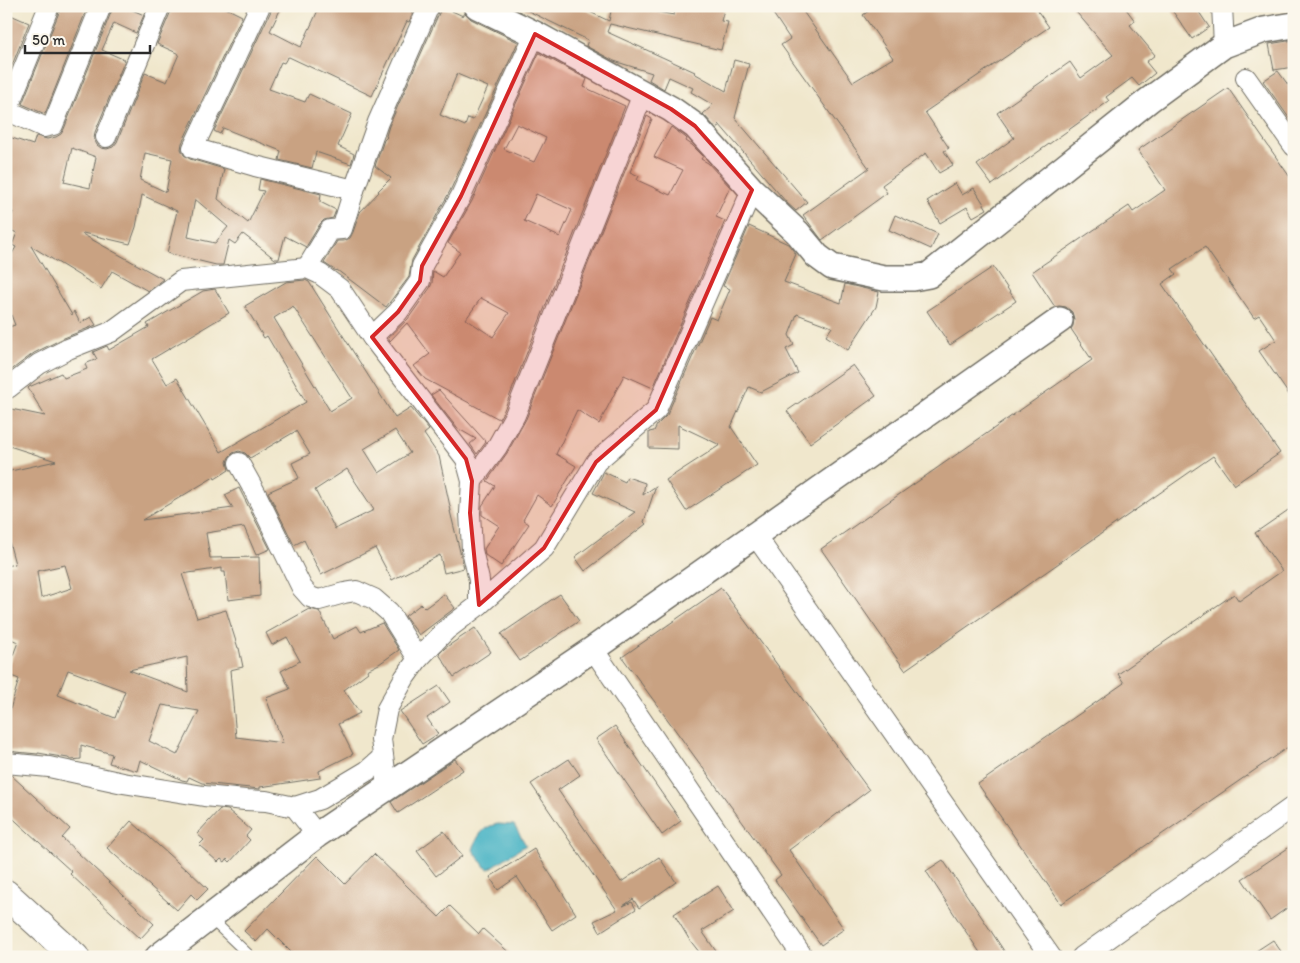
<svg xmlns="http://www.w3.org/2000/svg" width="1300" height="963" font-family="Itim,sans-serif">
<rect width="100%" height="100%" fill="#fbf7ec"/>
<filter id="ink" filterUnits="userSpaceOnUse"><feTurbulence type="fractalNoise" baseFrequency=".02" numOctaves="2"/><feDisplacementMap in="SourceGraphic" scale="10" xChannelSelector="R" yChannelSelector="G"/><feConvolveMatrix kernelMatrix="1 2 1 2 8 2 1 2 1" color-interpolation-filters="sRGB"/></filter>
<filter id="wash" filterUnits="userSpaceOnUse"><feTurbulence type="fractalNoise" baseFrequency=".0096" numOctaves="4" result="noise"/><feDisplacementMap in="SourceGraphic" scale="20" xChannelSelector="R" yChannelSelector="G"/><feGaussianBlur stdDeviation="1.12" result="paint"/><feColorMatrix in="noise" values="0 0 0 0 0 0 0 0 0 0 0 0 0 0 0 0 0 1.4 0 .05"/><feComposite in="paint" operator="in"/></filter>
<g filter="url(#wash)">
<rect width="100%" height="100%" fill="#f0e7cc"/>
<!-- water -->
<path fill="#48b4c5" stroke="#3a7078" d="M 498,824 L 514,825 L 526,845 L 489,869 L 485,867 L 473,850 C 477,836 483,826 498,824 Z"/>
<g id="blocks">
<!-- building -->
<g fill="#c9a282" fill-rule="evenodd">
<polygon points="61,6 88,6 45,114 22,104 60,10"/>
<path d="M 113,6 L 123,6 L 144,15 L 136,33 L 114,23 L 102,50 L 125,60 L 95,132 L 94,139 L 97,145 L 101,148 L 107,149 L 113,147 L 117,142 L 145,73 L 167,82 L 179,54 L 157,44 L 171,11 L 172,6 L 222,6 L 242,16 L 182,143 L 181,149 L 184,155 L 190,159 L 224,169 L 218,199 L 248,223 L 264,191 L 258,190 L 260,179 L 321,194 L 320,202 L 336,210 L 333,218 L 324,220 L 320,224 L 306,247 L 285,236 L 279,259 L 275,259 L 243,234 L 235,244 L 229,240 L 223,265 L 216,265 L 167,253 L 177,211 L 142,195 L 136,227 L 130,244 L 83,233 L 82,234 L 163,279 L 148,291 L 112,271 L 101,289 L 31,246 L 72,315 L 74,311 L 80,323 L 91,317 L 96,325 L 64,338 L 34,353 L 10,371 L 6,361 L 6,328 L 15,325 L 6,302 L 6,264 L 16,247 L 12,245 L 17,233 L 6,228 L 13,212 L 6,210 L 6,136 L 33,145 L 36,136 L 47,139 L 56,137 L 61,134 L 64,129 L 112,10 ZM 72,148 L 96,157 L 90,188 L 64,182 ZM 145,153 L 172,159 L 166,192 L 140,180 ZM 195,199 L 228,227 L 215,243 L 188,237 Z"/>
<polygon points="272,6 282,6 270,31 301,47 320,6 416,6 409,22 407,21 372,96 289,57 287,58 284,63 281,62 269,89 305,102 309,94 352,114 338,146 354,154 351,164 316,152 312,168 279,160 281,151 223,128 220,134 214,131 271,11"/>
<path d="M 441,6 L 463,16 L 465,13 L 471,19 L 518,42 L 450,191 L 412,260 L 409,277 L 386,307 L 337,270 L 336,271 L 324,263 L 337,241 L 344,241 L 350,238 L 353,232 L 360,212 L 379,192 L 378,191 L 391,178 L 375,166 L 384,140 L 387,137 L 386,136 L 389,126 L 440,11 ZM 457,74 L 488,87 L 473,120 L 468,118 L 465,126 L 440,115 Z"/>
<polygon points="518,6 577,6 609,21 612,6 625,6 674,15 676,6 725,6 721,21 728,22 721,50 610,24 607,32 695,72 694,73 726,91 734,60 749,64 735,118 807,202 796,211 787,203 719,124 718,127 714,126 703,114 713,105 691,92 693,88 669,77 664,89 649,80 652,73 614,61 586,46 588,40"/>
<polygon points="768,6 799,6 853,82 893,58 863,15 876,6 1034,6 1049,27 925,112 949,148 944,151 953,165 939,173 926,153 882,185 887,193 822,240 803,215 869,168 781,45 790,39"/>
<polygon points="1071,6 1124,6 1135,21 1130,25 1155,55 1146,62 1155,73 1139,86 1132,78 1106,97 1109,101 992,185 977,165 1014,138 997,113 1070,62 1081,78 1113,55"/>
<polygon points="1169,6 1195,6 1209,27 1192,39"/>
<polygon points="6,13 29,23 6,80"/>
<polygon points="1294,40 1294,67 1274,70 1269,44"/>
<path d="M 539,53 L 587,79 L 584,87 L 625,106 L 504,410 L 499,419 L 425,379 L 414,366 L 430,354 L 407,323 L 390,341 L 388,338 L 408,319 L 430,288 L 432,283 L 433,271 L 443,277 L 460,252 L 448,243 L 472,201 ZM 517,124 L 546,138 L 534,162 L 504,149 ZM 536,194 L 572,210 L 560,237 L 524,221 ZM 481,298 L 509,313 L 493,337 L 466,319 Z"/>
<polygon points="1278,71 1294,93 1294,125 1263,81"/>
<polygon points="1228,88 1294,183 1294,402 1259,351 1276,340 1259,315 1254,318 1205,247 1172,269 1176,274 1162,284 1280,453 1234,485 1213,456 905,670 821,549 1092,360 1071,329 1073,326 1074,319 1072,312 1066,307 1059,306 1055,307 1032,272 1129,206 1133,212 1165,190 1138,150"/>
<polygon points="647,116 652,119 630,172 639,176 637,180 670,195 683,170 654,157 671,127 685,137 687,139 686,141 692,145 703,156 701,159 708,163 730,187 716,217 725,221 653,388 624,375 599,424 577,410 556,454 576,466 552,506 537,495 523,520 529,524 501,566 485,555 484,549 499,526 482,515 482,506 495,486 487,481 507,453 526,419"/>
<polygon points="955,183 962,195 974,188 987,209 973,217 967,207 940,223 927,201"/>
<polygon points="895,215 938,234 931,249 889,230"/>
<polygon points="749,226 788,244 796,254 784,282 841,303 845,284 879,292 876,307 848,350 826,336 832,327 797,314 789,335 794,345 786,349 798,373 761,392 749,387 731,427 757,465 686,511 666,480 720,445 678,425 678,449 649,448 649,432 654,431 657,425 667,415 710,317 717,320 730,289 723,286"/>
<polygon points="993,267 1016,301 950,345 927,311"/>
<path d="M 305,280 L 309,282 L 395,418 L 411,408 L 429,430 L 424,434 L 439,456 L 451,511 L 450,511 L 464,568 L 444,573 L 440,555 L 392,580 L 375,548 L 321,575 L 304,540 L 294,545 L 268,492 L 299,478 L 292,463 L 310,454 L 296,431 L 250,458 L 245,453 L 239,451 L 233,453 L 229,457 L 227,462 L 229,470 L 215,479 L 214,477 L 142,520 L 233,508 L 225,495 L 239,488 L 270,549 L 256,555 L 244,527 L 206,533 L 210,558 L 259,557 L 260,596 L 228,600 L 225,572 L 222,572 L 222,568 L 182,574 L 197,618 L 226,610 L 238,648 L 239,648 L 243,667 L 230,670 L 236,737 L 283,743 L 266,698 L 290,689 L 281,671 L 300,661 L 287,637 L 272,645 L 266,633 L 309,609 L 319,611 L 333,639 L 357,626 L 361,632 L 382,623 L 399,650 L 379,664 L 367,670 L 368,672 L 344,690 L 360,713 L 338,724 L 353,754 L 319,771 L 320,778 L 260,787 L 260,789 L 202,783 L 189,777 L 187,781 L 182,780 L 140,760 L 137,771 L 109,763 L 112,754 L 81,745 L 81,759 L 71,760 L 68,758 L 38,753 L 38,754 L 16,752 L 6,750 L 6,723 L 19,679 L 6,674 L 18,642 L 6,637 L 6,566 L 15,564 L 6,530 L 6,472 L 56,461 L 6,445 L 6,408 L 45,416 L 28,388 L 29,387 L 61,373 L 64,378 L 87,369 L 85,364 L 97,359 L 93,352 L 107,346 L 109,350 L 149,327 L 147,324 L 203,291 L 215,289 L 229,313 L 152,359 L 167,384 L 177,378 L 221,452 L 306,402 L 267,336 L 264,338 L 245,306 L 286,282 ZM 293,306 L 352,398 L 330,411 L 274,318 ZM 395,430 L 410,453 L 379,473 L 364,449 ZM 347,469 L 374,510 L 335,529 L 315,490 ZM 65,565 L 72,588 L 41,598 L 37,571 ZM 187,657 L 188,692 L 129,670 ZM 68,670 L 125,691 L 115,718 L 58,695 ZM 162,705 L 199,711 L 177,755 L 149,741 Z"/>
<polygon points="853,365 876,396 810,443 787,411"/>
<polygon points="439,390 486,442 477,454 470,444 476,439 457,428 431,395"/>
<polygon points="604,472 625,482 627,477 645,483 643,495 656,486 644,522 646,524 585,571 575,557 635,512 593,493"/>
<polygon points="1294,506 1294,743 1061,904 978,784 1124,683 1118,674 1234,594 1239,601 1282,571 1255,533"/>
<polygon points="721,588 869,790 789,850 844,929 821,945 775,880 781,875 622,657"/>
<polygon points="444,594 455,608 419,635 405,616 421,604 425,608"/>
<polygon points="560,594 579,621 520,661 501,634"/>
<polygon points="475,628 491,652 454,677 439,654 445,648"/>
<polygon points="439,686 450,702 427,718 438,734 422,744 400,711"/>
<polygon points="615,726 681,821 662,835 596,739"/>
<polygon points="455,759 463,770 398,813 391,802"/>
<polygon points="569,759 580,775 558,790 621,882 659,857 676,882 639,908 633,899 623,906 632,902 636,909 600,932 594,921 617,910 531,784"/>
<polygon points="6,775 11,775 70,829 62,838 154,924 140,939 70,874 72,872 6,812"/>
<polygon points="220,809 228,810 251,830 246,836 250,840 230,862 227,859 225,862 221,859 218,862 199,845 204,840 197,834"/>
<polygon points="131,821 186,870 187,869 208,889 197,900 191,894 177,910 107,848"/>
<polygon points="444,831 462,856 436,876 417,851"/>
<polygon points="1294,844 1294,903 1270,920 1242,879"/>
<polygon points="534,849 576,914 552,930 517,877 498,890 490,877"/>
<polygon points="374,854 439,917 450,906 479,934 483,929 514,957 296,957 268,929 256,942 244,931 317,856 345,884"/>
<polygon points="943,860 985,922 1008,957 983,957 960,923 926,871"/>
<polygon points="718,886 734,911 702,931 720,957 703,957 689,939 674,914"/>
<polygon points="1273,940 1285,957 1247,957"/>
</g>
</g>
</g>
<g filter="url(#ink)">
<use href="#blocks" fill-opacity="0" stroke="#706d63" stroke-width="1"/>
<g fill="none" stroke-linecap="round" stroke-linejoin="round">
<defs>
<polyline id="service" points="210,918 251,957"/>
<g id="minor">
<polyline points="260,6 193,148 255,166 354,190"/>
<polyline points="1222,6 1224,45"/>
<polyline points="1246,78 1294,146"/>
<polyline points="6,110 44,127 53,125 101,6"/>
<polyline points="7,110 49,6"/>
<polyline points="106,137 160,6"/>
<polyline points="307,268 330,230 342,229 354,190 378,122 429,6"/>
<polyline points="372,337 398,312 420,281 422,266 461,196 535,34"/>
<polyline points="6,388 8,388 39,364 68,349 111,332 181,281 307,268 320,274 340,289 372,337 466,459 472,481 470,513 472,550 479,580 479,605 544,548 596,462 656,410 752,190"/>
<polyline points="239,463 255,492 302,588 310,597 319,600 344,593 356,591 374,599 389,612 418,659"/>
<polyline points="472,481 497,447 515,415 643,94"/>
<polyline points="755,535 1051,957"/>
<polyline points="593,649 803,957"/>
<polyline points="6,763 49,767 123,783 204,796 245,800 266,801 295,807 317,835"/>
<polyline points="387,787 381,739 387,709 405,677 418,659 446,630 479,605"/>
<polyline points="295,807 320,799 367,771 383,757"/>
<polyline points="1082,957 1294,806"/>
</g>
<g id="tertiary">
<polyline points="477,6 535,34 671,109 695,126 752,190 798,233 817,256 832,267 884,278 913,278 929,275 1149,100 1224,45 1264,30 1294,25"/>
<polyline points="158,957 317,835 593,649 1060,320"/>
</g>
<polyline id="secondary" points="6,894 75,957"/>
</defs>
<!-- service casing -->
<use href="#service" stroke="#706d63" stroke-width="12"/>
<!-- minor casing -->
<use href="#minor" stroke="#706d63" stroke-width="22"/>
<!-- tertiary casing -->
<use href="#tertiary" stroke="#706d63" stroke-width="28"/>
<!-- secondary casing -->
<use href="#secondary" stroke="#706d63" stroke-width="30"/>
<!-- service -->
<use href="#service" stroke="#fff" stroke-width="10"/>
<!-- minor -->
<use href="#minor" stroke="#fff" stroke-width="20"/>
<!-- tertiary -->
<use href="#tertiary" stroke="#fff" stroke-width="25"/>
<!-- secondary -->
<use href="#secondary" stroke="#fff" stroke-width="28"/>
</g>
</g>
<!-- marked area -->
<path fill="#d62828" fill-opacity="0.2" stroke="#d62828" stroke-width="4" stroke-linejoin="round" d="M 535,34 L 671,109 L 695,126 L 752,190 L 656,410 L 596,462 L 544,548 L 479,605 L 470,513 L 472,481 L 466,459 L 372,337 L 398,312 L 420,281 L 422,266 L 461,196 Z"/>
<!-- margin -->
<rect width="1300" height="963" fill="none" stroke="#fbf7ec" stroke-width="25"/>
<!-- scale -->
<path d="M25 45v8h125v-8" fill="none" stroke="#2b2b2b" stroke-width="2.5"/>
<text x="32" y="45" font-size="15" fill="#2b2b2b" stroke="#fbf7ec" stroke-width="4" paint-order="stroke">50 m</text>
</svg>
